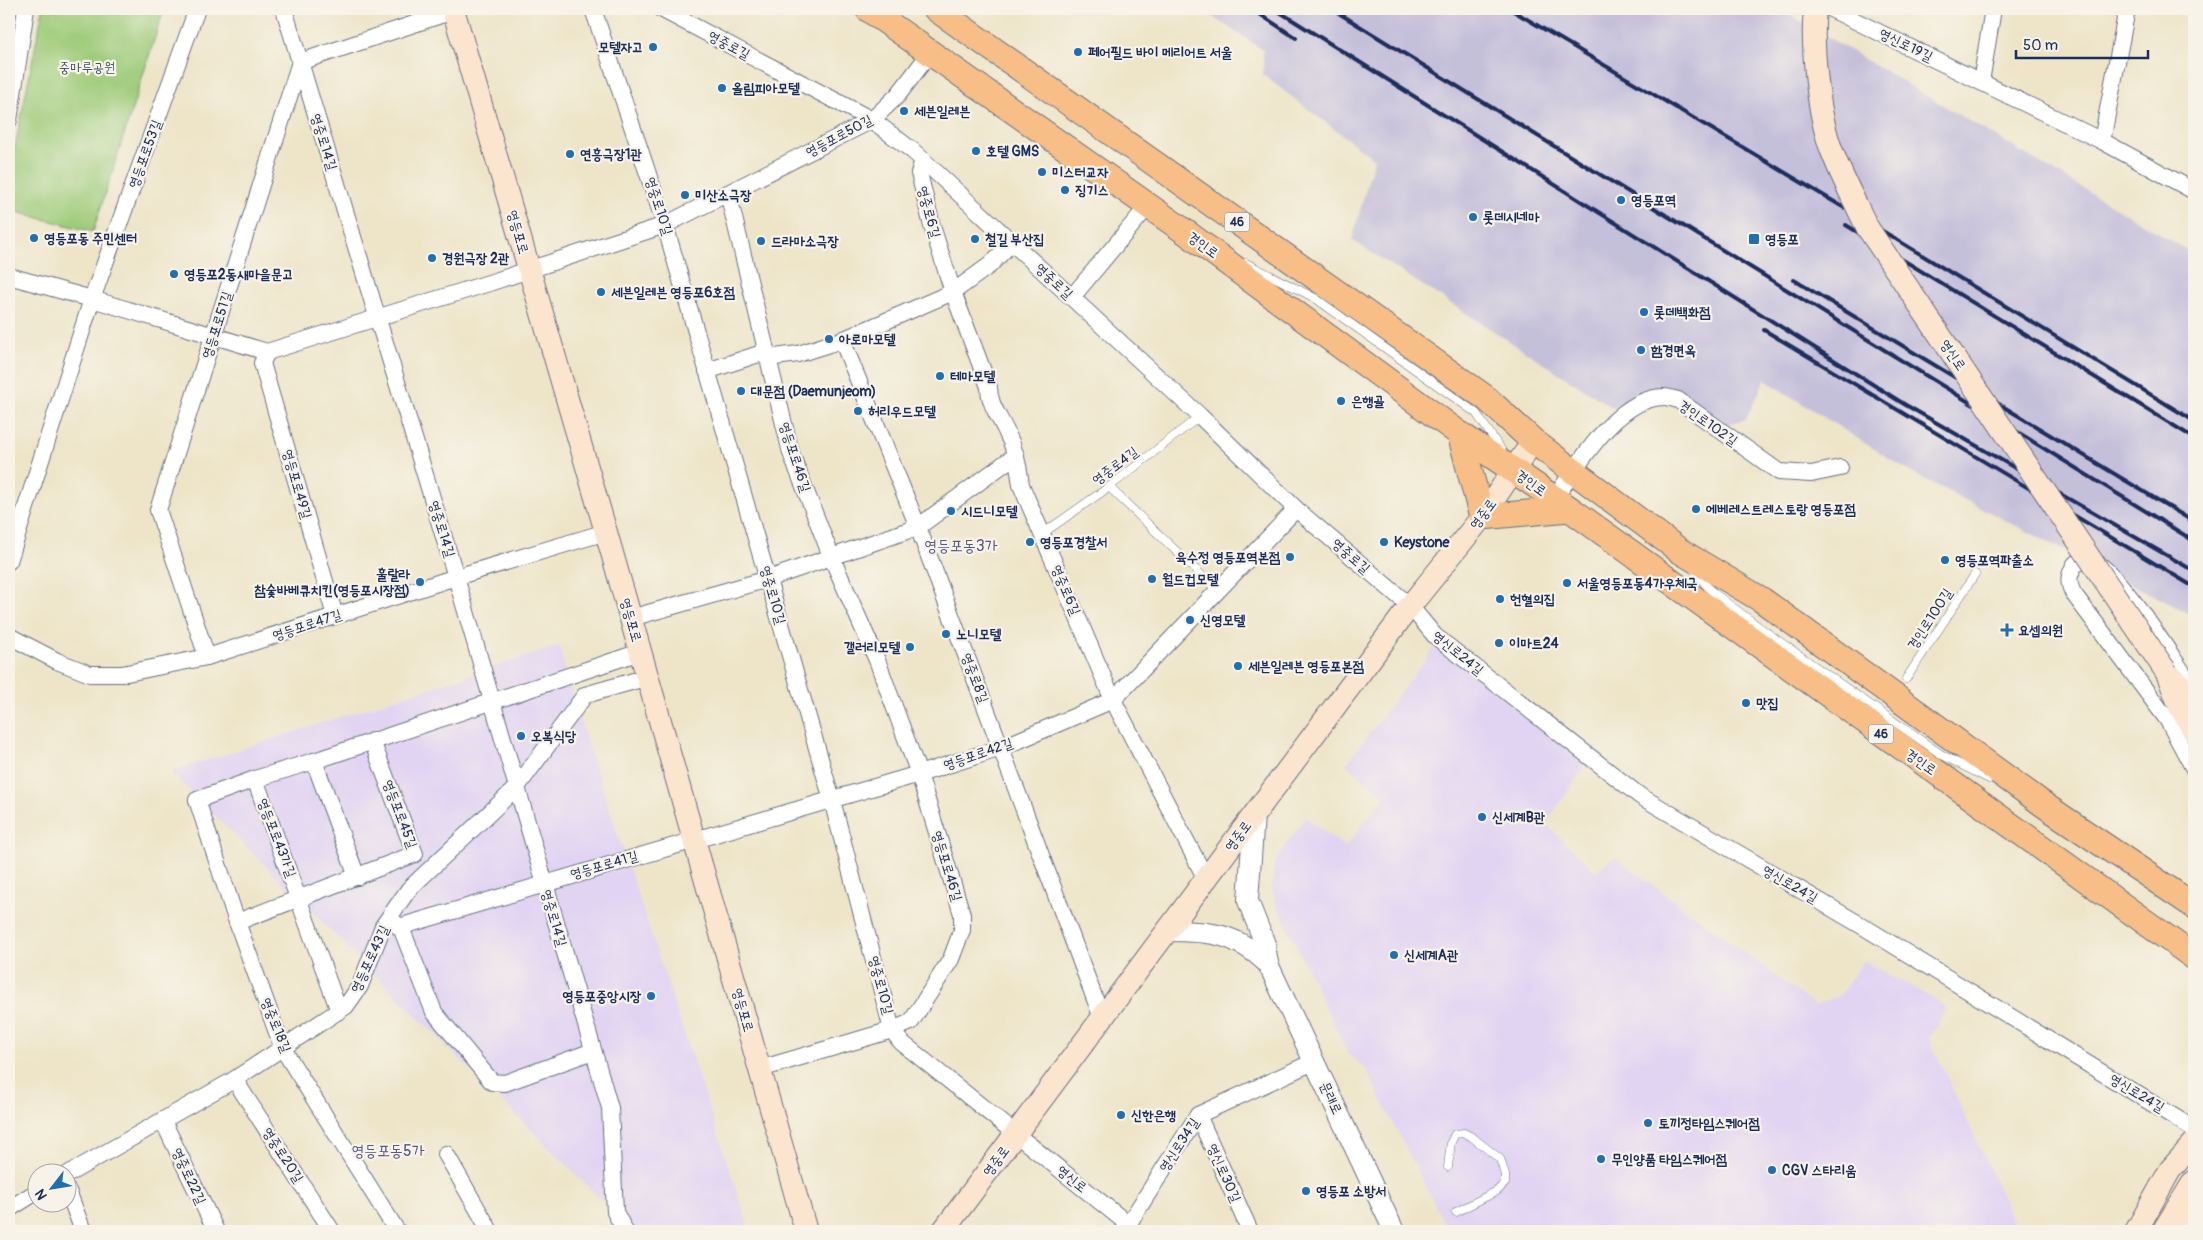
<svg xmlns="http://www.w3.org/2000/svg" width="2203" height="1240" font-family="Pangolin,'Poor Story',sans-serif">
<rect width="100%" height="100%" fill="#f7f3e8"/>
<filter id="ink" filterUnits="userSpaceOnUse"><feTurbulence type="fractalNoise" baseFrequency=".02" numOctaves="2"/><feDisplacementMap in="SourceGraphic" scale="10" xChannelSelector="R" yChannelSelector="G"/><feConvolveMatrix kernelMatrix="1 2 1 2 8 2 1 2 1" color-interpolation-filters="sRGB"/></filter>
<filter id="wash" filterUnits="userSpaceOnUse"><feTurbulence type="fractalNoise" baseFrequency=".0096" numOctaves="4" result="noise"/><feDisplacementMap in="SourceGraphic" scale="20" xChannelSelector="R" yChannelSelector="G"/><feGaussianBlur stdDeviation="1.12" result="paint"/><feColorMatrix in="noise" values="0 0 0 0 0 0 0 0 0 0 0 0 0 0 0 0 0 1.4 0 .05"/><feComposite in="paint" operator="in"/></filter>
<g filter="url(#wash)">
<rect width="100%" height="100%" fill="#eee5c9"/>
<!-- built -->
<g fill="#e1d4f3">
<polygon points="559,646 579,718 750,1231 633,1231 171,772"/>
<polygon points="1436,646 1586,764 1546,824 1595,871 1615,857 1816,1006 1840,995 1863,961 1931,997 1946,1008 1929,1038 2018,1231 1448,1231 1366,1069 1347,1052 1274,899 1272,887 1274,865 1277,858 1305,817 1345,847 1385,796 1346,764"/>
</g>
<!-- industrial -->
<polygon fill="#c5c0da" points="1201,9 1780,9 2194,254 2194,616 1912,473 1765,380 1746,419 1728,424 1666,387 1613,408 1352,240 1374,159 1263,75 1263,50"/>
<!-- green -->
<polygon fill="#9fcc7a" stroke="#5d7e6c" points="43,9 164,9 93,232 9,210 9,176"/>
</g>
<g filter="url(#ink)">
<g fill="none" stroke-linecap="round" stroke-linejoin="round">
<defs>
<g id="service">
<polyline points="1246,263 1315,298 1476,413 1502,451"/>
<polyline points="1109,487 1218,591"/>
<polyline points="1042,534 1109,487 1200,416"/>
<polyline points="1694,570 1711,591 1766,632 1942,755 1989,779"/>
<polyline points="1906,679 1975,574"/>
<polyline points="1448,1167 1451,1142 1455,1134 1464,1133 1472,1137 1500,1159 1505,1175 1505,1183 1497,1191 1456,1212"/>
</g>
<g id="minor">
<polyline points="284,9 456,577 610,1108 615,1212 625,1231"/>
<polyline points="593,9 665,225 832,800 892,1030 901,1042 1128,1224 1132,1231"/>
<polyline points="661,9 872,120 913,151 1200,416 1296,509 1410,606 1435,636 1640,796 1864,927 2194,1129"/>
<polyline points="1831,9 2102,141 2194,191"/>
<polyline points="1981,82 1993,9"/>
<polyline points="9,120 26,9"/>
<polyline points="2102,141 2127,9"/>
<path d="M 923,160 L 919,173 L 932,226 L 953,292 L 989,387 C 989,404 999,416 1006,431 C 1015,448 1019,466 1021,485 L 1113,700 L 1206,879"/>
<polyline points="728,193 791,453 831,556 877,660 919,774 962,914 962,930 951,959 911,1022 892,1030 760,1069"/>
<polyline points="9,276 92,299 267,352 489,283 665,225 872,120 898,95 930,53"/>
<polyline points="1072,297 1148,206"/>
<polyline points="842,340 918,527 1102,1018"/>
<polyline points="267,352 262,363 335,616"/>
<polyline points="707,371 762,353 775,357 798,354 842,340 953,292 990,265 1012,242"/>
<path d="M 1554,499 C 1578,466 1617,397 1664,397 C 1668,397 1674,399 1678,400 L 1779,472 L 1811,474 L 1840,468"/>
<polyline points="9,561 92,299 197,9"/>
<polyline points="631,618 768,579 918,527 1016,455"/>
<polyline points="9,636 57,661 90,674 122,674 207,657 456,577 606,532"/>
<polyline points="207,657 158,510 300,62 459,9"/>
<path d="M 2192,686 C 2174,661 2118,570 2093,561 C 2087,559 2081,562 2075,564 C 2069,575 2067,581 2073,593 L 2167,719 L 2194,769"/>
<polyline points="314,761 357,877"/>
<polyline points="255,779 339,1011"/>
<polyline points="391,919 402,930 434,1012 492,1082 505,1083 593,1051"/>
<polyline points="237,922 415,854 372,741"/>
<polyline points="399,927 919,774 1001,748 1113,700 1296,509"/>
<polyline points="232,1081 238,1085 332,1231"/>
<polyline points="1198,1115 1250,1231"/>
<polyline points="163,1121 216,1231"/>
<polyline points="446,1154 490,1231"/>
<polyline points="68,1174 232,1081 346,1006 360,986 383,926 409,889 517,787 585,695 648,677"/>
<polyline points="68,1191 83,1231"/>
<polyline points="9,1209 38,1191"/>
<polyline points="397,1231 283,1049 237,922 197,800 255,779 314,761 640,652"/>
<polyline points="1124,1231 1198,1115 1313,1062"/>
</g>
<g id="tertiary">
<polyline points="1254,815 1248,901 1265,944 1268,964 1394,1231"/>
<path d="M 1167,931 C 1210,931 1236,933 1268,964"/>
</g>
<g id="secondary">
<polyline points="453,9 606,532 806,1231"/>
<polyline points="2194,697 2167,673 2180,707 2194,731"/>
<polyline points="943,1231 1410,606 1482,517 1533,441"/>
<polyline points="2136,1231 2170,1170 2194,1143"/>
<polyline points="2163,1231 2194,1181"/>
<polyline points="2183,1231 2194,1213"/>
</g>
<g id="primary">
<polyline points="868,9 1187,233 1460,434 1570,509 2194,957"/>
<polyline points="936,9 1486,398 1533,441 1680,551 1762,600 2047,807 2194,906"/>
<polyline points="1460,434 1482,517 1570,509"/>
</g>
</defs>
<!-- service casing -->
<use href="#service" stroke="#656f83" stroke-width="9"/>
<!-- minor casing -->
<use href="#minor" stroke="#656f83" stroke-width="18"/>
<!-- tertiary casing -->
<use href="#tertiary" stroke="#656f83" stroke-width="22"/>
<!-- secondary casing -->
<use href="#secondary" stroke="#656f83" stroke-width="24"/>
<!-- primary casing -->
<use href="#primary" stroke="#656f83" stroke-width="27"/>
<!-- service -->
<use href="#service" stroke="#fff" stroke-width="8"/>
<!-- minor -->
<use href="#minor" stroke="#fff" stroke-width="16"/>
<!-- tertiary -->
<use href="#tertiary" stroke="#fff" stroke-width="20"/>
<!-- secondary -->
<use href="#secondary" stroke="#fce5cf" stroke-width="22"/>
<!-- primary -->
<use href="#primary" stroke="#f7be87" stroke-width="25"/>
<!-- rail -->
<g stroke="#1b2f5e" stroke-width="4">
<polyline points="1252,9 1296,38"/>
<polyline points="1275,9 1904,404 2194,571"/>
<polyline points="1332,9 2194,541"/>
<polyline points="1510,9 1853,213 2194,421"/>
<polyline points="1846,225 2194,438"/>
<polyline points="1794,280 2194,522"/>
<polyline points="1764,330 2194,587"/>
</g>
<defs>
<path id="secondary-bridge" d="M 1815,9 C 1811,45 1818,111 1830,146 C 1840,174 1854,200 1867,227 L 2167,673"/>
</defs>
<!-- secondary-bridge casing -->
<use href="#secondary-bridge" stroke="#656f83" stroke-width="24" stroke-linecap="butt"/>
<!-- secondary-bridge -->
<use href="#secondary-bridge" stroke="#fce5cf" stroke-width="22"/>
</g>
</g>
<!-- markers -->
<g fill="#1f6fb2" stroke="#f7f3e8" stroke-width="2">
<circle cx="653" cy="47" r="5"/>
<circle cx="1078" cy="52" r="5"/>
<circle cx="722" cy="88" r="5"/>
<circle cx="904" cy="111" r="5"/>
<circle cx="976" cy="151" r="5"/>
<circle cx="570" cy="154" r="5"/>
<circle cx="1042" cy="172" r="5"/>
<circle cx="1065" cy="190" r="5"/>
<circle cx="685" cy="195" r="5"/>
<circle cx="1621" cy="200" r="5"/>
<circle cx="1473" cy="217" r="5"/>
<circle cx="34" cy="238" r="5"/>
<circle cx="975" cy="239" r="5"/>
<rect x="1748" y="233" width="12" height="12" rx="2.5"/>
<circle cx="761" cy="241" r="5"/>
<circle cx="432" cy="258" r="5"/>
<circle cx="174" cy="274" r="5"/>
<circle cx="601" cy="292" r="5"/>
<circle cx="1644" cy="312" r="5"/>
<circle cx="829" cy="339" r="5"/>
<circle cx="1641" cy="350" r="5"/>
<circle cx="940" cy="376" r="5"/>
<circle cx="741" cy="391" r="5"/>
<circle cx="1341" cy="401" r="5"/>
<circle cx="858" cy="411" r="5"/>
<circle cx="1696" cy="509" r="5"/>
<circle cx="951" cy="511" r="5"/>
<circle cx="1030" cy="542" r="5"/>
<circle cx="1384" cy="542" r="5"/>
<circle cx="1290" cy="557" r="5"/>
<circle cx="1945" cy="560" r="5"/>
<circle cx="1152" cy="579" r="5"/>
<circle cx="420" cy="582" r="5"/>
<circle cx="1567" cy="583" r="5"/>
<circle cx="1500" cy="599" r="5"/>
<circle cx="1190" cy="620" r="5"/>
<path d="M2004.5 622.5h5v5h5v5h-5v5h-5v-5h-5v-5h5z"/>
<circle cx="946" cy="634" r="5"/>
<circle cx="1499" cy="643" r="5"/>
<circle cx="910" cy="647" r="5"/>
<circle cx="1238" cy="666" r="5"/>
<circle cx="1746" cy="703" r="5"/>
<circle cx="521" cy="736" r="5"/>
<circle cx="1482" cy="817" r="5"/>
<circle cx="1394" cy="955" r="5"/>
<circle cx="651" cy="996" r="5"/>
<circle cx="1121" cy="1115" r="5"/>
<circle cx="1648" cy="1123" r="5"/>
<circle cx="1601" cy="1159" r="5"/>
<circle cx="1772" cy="1170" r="5"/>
<circle cx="1306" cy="1191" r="5"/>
</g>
<g text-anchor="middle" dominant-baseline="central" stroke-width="4.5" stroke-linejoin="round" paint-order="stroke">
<!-- shield labels -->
<g fill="#f7f3e8" stroke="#5d6a87" stroke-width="1">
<rect x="1224.5" y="212.5" width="25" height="19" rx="4"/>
<rect x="1868.5" y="724.5" width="25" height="19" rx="4"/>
</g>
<g font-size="12" font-weight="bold" fill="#1b2f5e">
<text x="1237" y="222">46</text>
<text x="1881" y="734">46</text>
</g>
<!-- street labels -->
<g font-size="14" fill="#1b2f5e" stroke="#f7f3e8">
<text transform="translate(729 45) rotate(28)">영중로길</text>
<text transform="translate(1906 45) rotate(26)">영신로19길</text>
<text transform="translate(839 136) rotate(-28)">영등포로50길</text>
<text transform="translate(324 142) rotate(73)">영중로14길</text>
<text transform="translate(145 154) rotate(-70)">영등포로53길</text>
<text transform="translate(659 206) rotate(72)">영중로10길</text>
<text transform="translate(929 212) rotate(75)">영중로6길</text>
<text transform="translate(518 232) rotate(74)">영등포로</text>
<text transform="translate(1203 245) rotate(36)">경인로</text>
<text transform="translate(1054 281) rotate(43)">영중로길</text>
<text transform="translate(217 325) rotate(-72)">영등포로51길</text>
<text transform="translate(1953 355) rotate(56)">영신로</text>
<text transform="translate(1708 423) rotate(35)">경인로102길</text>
<text transform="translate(795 457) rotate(72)">영등포로46길</text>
<text transform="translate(1115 466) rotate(-37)">영중로4길</text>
<text transform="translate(1531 483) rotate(36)">경인로</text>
<text transform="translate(297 484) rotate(74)">영등포로49길</text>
<text transform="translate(1483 514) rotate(-53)">영중로</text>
<text transform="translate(442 529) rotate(73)">영중로14길</text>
<text transform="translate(1351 556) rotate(41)">영중로길</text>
<text transform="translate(1066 590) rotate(67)">영중로6길</text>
<text transform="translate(773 595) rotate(74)">영중로10길</text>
<text transform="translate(1930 619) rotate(-57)">경인로100길</text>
<text transform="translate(631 620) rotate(74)">영등포로</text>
<text transform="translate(307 625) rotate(-18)">영등포로47길</text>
<text transform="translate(1458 653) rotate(39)">영신로24길</text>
<text transform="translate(975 678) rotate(69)">영중로8길</text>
<text transform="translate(978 754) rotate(-19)">영등포로42길</text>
<text transform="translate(1921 762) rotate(35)">경인로</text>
<text transform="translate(400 814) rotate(69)">영등포로45길</text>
<text transform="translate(1238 836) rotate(-53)">영중로</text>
<text transform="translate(277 838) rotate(69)">영등포로43가길</text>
<text transform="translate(604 865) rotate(-16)">영등포로41길</text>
<text transform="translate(947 866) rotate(73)">영등포로46길</text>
<text transform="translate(1790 884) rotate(30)">영신로24길</text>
<text transform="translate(554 918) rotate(74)">영중로14길</text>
<text transform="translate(370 959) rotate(-65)">영등포로43길</text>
<text transform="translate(881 985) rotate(75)">영중로10길</text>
<text transform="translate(743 1010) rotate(74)">영등포로</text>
<text transform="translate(276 1025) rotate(68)">영중로18길</text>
<text transform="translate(2137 1093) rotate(31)">영신로24길</text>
<text transform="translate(1331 1098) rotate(65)">문래로</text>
<text transform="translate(1179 1145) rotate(-57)">영신로34길</text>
<text transform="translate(283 1155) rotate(57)">영중로20길</text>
<text transform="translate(996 1161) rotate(-53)">영중로</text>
<text transform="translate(1224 1173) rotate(66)">영신로30길</text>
<text transform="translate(189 1176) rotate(65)">영중로22길</text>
<text transform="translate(1072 1179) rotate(39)">영신로</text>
</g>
<!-- poi labels -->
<g font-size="14" font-weight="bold" fill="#1b2f5e" stroke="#f7f3e8" text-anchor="start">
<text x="643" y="47" text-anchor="end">모텔자고</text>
<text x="1088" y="52">페어필드 바이 메리어트 서울</text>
<text x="732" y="88">올림피아모텔</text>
<text x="914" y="111">세븐일레븐</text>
<text x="986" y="151">호텔 GMS</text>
<text x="580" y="154">연흥극장1관</text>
<text x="1052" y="172">미스터교자</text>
<text x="1075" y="190">징기스</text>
<text x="695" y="195">미산소극장</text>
<text x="1631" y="200">영등포역</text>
<text x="1483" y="217">롯데시네마</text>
<text x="44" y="238">영등포동 주민센터</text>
<text x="985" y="239">철길 부산집</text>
<text x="1765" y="239">영등포</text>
<text x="771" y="241">드라마소극장</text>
<text x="442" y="258">경원극장 2관</text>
<text x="184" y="274">영등포2동새마을문고</text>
<text x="611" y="292">세븐일레븐 영등포6호점</text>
<text x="1654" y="312">롯데백화점</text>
<text x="839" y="339">아로마모텔</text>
<text x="1651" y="350">함경면옥</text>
<text x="950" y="376">테마모텔</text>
<text x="751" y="391">대문점 (Daemunjeom)</text>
<text x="1351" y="401">은행골</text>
<text x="868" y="411">허리우드모텔</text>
<text x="1706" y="509">에베레스트레스토랑 영등포점</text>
<text x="961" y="511">시드니모텔</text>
<text x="1040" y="542">영등포경찰서</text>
<text x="1394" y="542">Keystone</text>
<text x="1280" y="557" text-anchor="end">육수정 영등포역본점</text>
<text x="1955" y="560">영등포역파출소</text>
<text x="410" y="574" text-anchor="end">훌랄라<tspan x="410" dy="16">참숯바베큐치킨(영등포시장점)</tspan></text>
<text x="1162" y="579">월드컵모텔</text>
<text x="1577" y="583">서울영등포동4가우체국</text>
<text x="1510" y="599">헌혈의집</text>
<text x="1200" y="620">신영모텔</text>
<text x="2018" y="630">요셉의원</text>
<text x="956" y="634">노니모텔</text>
<text x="1509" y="643">이마트24</text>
<text x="900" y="647" text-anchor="end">갤러리모텔</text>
<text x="1248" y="666">세븐일레븐 영등포본점</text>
<text x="1756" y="703">맛집</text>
<text x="531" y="736">오복식당</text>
<text x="1492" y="817">신세계B관</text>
<text x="1404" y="955">신세계A관</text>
<text x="641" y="996" text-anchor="end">영등포중앙시장</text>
<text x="1131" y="1115">신한은행</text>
<text x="1658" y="1123">토끼정타임스퀘어점</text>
<text x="1611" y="1159">무인양품 타임스퀘어점</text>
<text x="1782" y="1170">CGV 스타리움</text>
<text x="1316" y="1191">영등포 소방서</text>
</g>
<!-- park labels -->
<g font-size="14" fill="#3c5665" stroke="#f7f3e8">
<text x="87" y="67">중마루공원</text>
</g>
<!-- quarter labels -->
<g font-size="16" fill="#595987" stroke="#f7f3e8">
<text x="961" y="546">영등포동3가</text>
<text x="388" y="1151">영등포동5가</text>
</g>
</g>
<!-- margin -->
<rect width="2203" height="1240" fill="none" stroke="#f7f3e8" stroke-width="30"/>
<!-- north arrow -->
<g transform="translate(52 1188) rotate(239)"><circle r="24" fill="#f7f3e8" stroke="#9fa5b1"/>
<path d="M0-4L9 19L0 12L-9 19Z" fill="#1f6fb2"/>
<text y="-8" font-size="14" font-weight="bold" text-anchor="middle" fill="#1b2f5e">N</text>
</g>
<!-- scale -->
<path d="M2016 50v8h132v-8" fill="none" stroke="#1b2f5e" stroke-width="2.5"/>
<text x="2023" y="50" font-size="15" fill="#1b2f5e" stroke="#f7f3e8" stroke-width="4" paint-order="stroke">50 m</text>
</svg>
